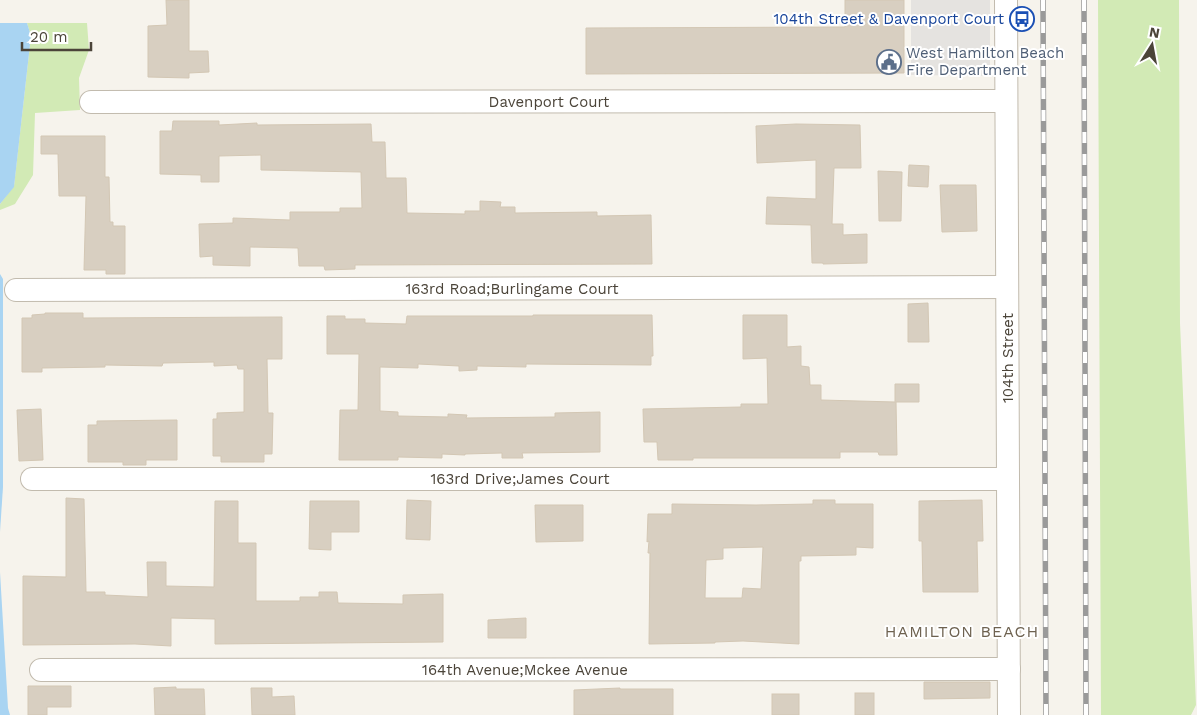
<svg xmlns="http://www.w3.org/2000/svg" width="1197" height="715" font-family="'Work Sans',sans-serif">
<rect width="100%" height="100%" fill="#f6f3ec"/>
<!-- green -->
<g fill="#d2eab5">
<polygon points="1098,0 1179,0 1180,323 1196,705 1191,715 1101,715"/>
<polygon points="27,23 87,23 89,50 79,78 80,110 35,113 33,175 15,204 0,210 0,204 14,186 31,36"/>
</g>
<!-- parking -->
<polygon fill="#e5e3e0" points="911,0 990,0 990,76 911,75"/>
<!-- water -->
<g fill="#a9d4f2">
<polygon points="0,0 13,0 27,23 31,36 14,187 0,204"/>
<polygon points="0,274 3,279 3,487 0,532"/>
<polygon points="0,572 8,708 10,715 0,715"/>
</g>
<!-- pier -->
<polygon fill="#f6f3ec" points="0,0 16,0 29,23 0,23"/>
<!-- building -->
<g fill="#d8cfc1" stroke="#d3c7b4" fill-rule="evenodd">
<polygon points="166,0 189,0 189,51 208,51 209,72 189,73 189,78 148,77 148,26 167,25"/>
<polygon points="845,0 904,0 904,73 586,74 586,28 845,27"/>
<polygon points="173,121 219,121 219,125 257,123 257,125 371,124 372,142 385,142 386,178 406,178 407,213 465,214 465,211 480,211 480,201 501,202 500,207 515,207 515,213 597,212 597,216 651,215 652,264 355,265 355,269 325,270 324,266 299,266 298,248 250,247 250,266 213,265 213,256 200,257 199,224 233,223 233,218 290,220 290,212 340,212 340,208 362,208 361,172 261,170 261,155 219,156 219,182 201,182 201,175 160,174 160,131 172,131"/>
<polygon points="796,124 860,125 861,168 834,168 832,224 843,224 843,235 867,234 867,263 823,264 823,263 812,263 811,225 766,224 767,197 816,199 816,160 757,163 756,126"/>
<polygon points="41,136 105,136 105,177 109,177 110,222 113,222 113,226 125,226 125,274 106,274 106,270 84,270 86,196 59,196 58,154 41,154"/>
<polygon points="909,165 929,166 928,187 908,186"/>
<polygon points="878,171 902,172 901,221 879,221"/>
<polygon points="940,185 976,185 977,231 942,232"/>
<polygon points="928,303 929,342 908,342 908,304"/>
<polygon points="45,313 83,313 83,318 282,317 282,359 267,359 268,413 273,413 272,454 264,454 264,462 221,462 221,456 213,456 213,419 217,419 217,413 244,412 244,369 238,369 237,365 214,366 214,362 163,363 162,366 105,365 105,367 42,368 42,372 22,372 22,318 32,318 32,315 45,314"/>
<polygon points="533,315 652,315 653,356 651,356 651,365 526,364 526,367 477,366 477,370 459,371 459,366 418,364 418,368 380,367 380,411 398,412 398,416 448,417 448,414 467,415 466,418 555,417 555,413 600,412 600,452 522,453 523,458 502,458 502,453 465,454 465,455 442,454 442,458 398,457 398,460 339,460 340,410 358,410 359,354 327,354 327,316 345,316 345,319 365,319 365,323 406,324 407,316 533,316"/>
<polygon points="743,315 787,315 787,347 801,346 801,366 809,367 810,385 821,385 821,400 895,402 895,384 919,384 919,402 896,402 897,455 879,455 878,452 840,452 840,458 693,458 693,460 658,460 657,442 644,442 643,409 741,407 741,404 768,404 767,358 743,359"/>
<polygon points="41,409 43,460 19,461 17,410"/>
<polygon points="177,420 177,460 146,460 146,465 123,465 123,462 88,462 88,425 97,425 97,421"/>
<polygon points="66,498 84,499 86,592 105,592 105,595 148,597 147,562 166,562 166,586 214,587 215,501 238,501 238,543 256,543 256,601 300,601 300,597 319,597 319,592 337,592 338,603 403,604 403,595 443,594 443,642 215,644 215,619 171,618 171,646 135,644 23,645 23,576 66,577"/>
<polygon points="407,500 431,501 430,540 406,539"/>
<path d="M 813,500 L 835,500 L 835,504 L 873,504 L 873,548 L 856,547 L 856,555 L 801,556 L 801,561 L 799,561 L 799,644 L 743,641 L 715,642 L 715,643 L 649,644 L 650,553 L 648,553 L 649,541 L 647,542 L 648,514 L 672,514 L 672,504 L 756,505 L 813,504 ZM 763,547 L 761,589 L 743,588 L 742,598 L 705,598 L 706,560 L 723,559 L 723,548 Z"/>
<polygon points="982,500 983,541 977,541 978,592 923,592 922,541 919,541 919,501"/>
<polygon points="310,501 359,501 359,532 331,532 331,550 309,549"/>
<polygon points="535,505 583,505 583,541 536,542"/>
<polygon points="526,618 526,638 488,638 488,620"/>
<polygon points="924,682 990,682 990,698 924,699"/>
<polygon points="28,686 71,686 71,707 47,707 47,715 28,715"/>
<polygon points="176,687 176,689 204,689 205,715 155,715 154,688"/>
<polygon points="251,688 272,688 272,697 294,696 295,715 252,715"/>
<polygon points="620,688 620,689 673,689 673,715 574,715 574,690"/>
<rect x="855" y="693" width="19" height="22"/>
<rect x="772" y="694" width="27" height="21"/>
</g>
<g fill="none" stroke-linecap="round" stroke-linejoin="round">
<defs>
<g id="minor">
<polyline points="1006,0 1009,715"/>
<polyline points="91,102 1006,101"/>
<polyline points="16,290 1007,287"/>
<polyline points="32,479 1008,479"/>
<polyline points="41,670 1009,669"/>
</g>
</defs>
<!-- minor casing -->
<use href="#minor" stroke="#c2bbae" stroke-width="24"/>
<!-- minor -->
<use href="#minor" stroke="#fff" stroke-width="22"/>
<defs>
<g id="rail">
<polyline points="1043,0 1046,715"/>
<polyline points="1084,0 1086,715"/>
</g>
</defs>
<!-- rail casing -->
<use href="#rail" stroke="#9a9a9a" stroke-width="5.5"/>
<!-- rail -->
<use href="#rail" stroke="#fff" stroke-width="4" stroke-dasharray="11" stroke-linecap="butt"/>
</g>
<!-- icons -->
<defs>
<symbol id="bus-ring" viewBox="-11 -11 22 22"><circle r="9.5" fill="#fff" stroke="#1a4fb4" stroke-width="1.5"/><path d="M-5-6H5V4H4V6H2V4H-2V6H-4V4H-5ZM-3.5-4V0h7V-4ZM-3.5 1.2v1.5H-2V1.2ZM2 1.2v1.5H3.5V1.2Z" fill="#1a4fb4"/></symbol>
<symbol id="civic-ring" viewBox="-11 -11 22 22"><circle r="9.5" fill="#fff" stroke="#5c6f8a" stroke-width="1.5"/><path d="M-.6-6.5H3V-4.5H.6V-3L4-1V1h2V6H-6V1h2V-1L-.6-3ZM-1.2 2.5V6h2.4V2.5Z" fill="#5c6f8a"/></symbol>
</defs>
<g fill-rule="evenodd">
<use href="#bus-ring" x="1008" y="5" width="28" height="28"/>
<use href="#civic-ring" x="875" y="48" width="28" height="28"/>
</g>
<g text-anchor="middle" dominant-baseline="central" stroke-width="4" stroke-linejoin="round" paint-order="stroke">
<!-- transit labels -->
<g font-size="15" fill="#164399" stroke="#fff" text-anchor="end">
<text x="1004" y="19">104th Street &amp; Davenport Court</text>
</g>
<!-- service labels -->
<g font-size="15" fill="#4e5e75" stroke="#fff" text-anchor="start">
<text x="906" y="53">West Hamilton Beach<tspan x="906" dy="17">Fire Department</tspan></text>
</g>
<!-- street labels -->
<g font-size="15" fill="#4b4439" stroke="#fff">
<text x="549" y="102">Davenport Court</text>
<text x="512" y="289">163rd Road;Burlingame Court</text>
<text transform="translate(1008 358) rotate(-90)">104th Street</text>
<text x="520" y="479">163rd Drive;James Court</text>
<text x="525" y="670">164th Avenue;Mckee Avenue</text>
</g>
<!-- neighbourhood labels -->
<g font-size="16" letter-spacing="1" fill="#6e6250" stroke="#fff">
<text x="962" y="631">HAMILTON BEACH</text>
</g>
</g>
<!-- north arrow -->
<g transform="translate(1152 45) rotate(11)" stroke="#ffffff" stroke-width="4" paint-order="stroke">
<path d="M0-4L9 19L0 12L-9 19Z" fill="#4b4439"/>
<text y="-8" font-size="14" font-weight="bold" text-anchor="middle" fill="#4b4439">N</text>
</g>
<!-- scale -->
<path d="M22 42v8h69v-8" fill="none" stroke="#4b4439" stroke-width="2.5"/>
<text x="30" y="42" font-size="15" fill="#4b4439" stroke="#ffffff" stroke-width="4" paint-order="stroke">20 m</text>
</svg>
